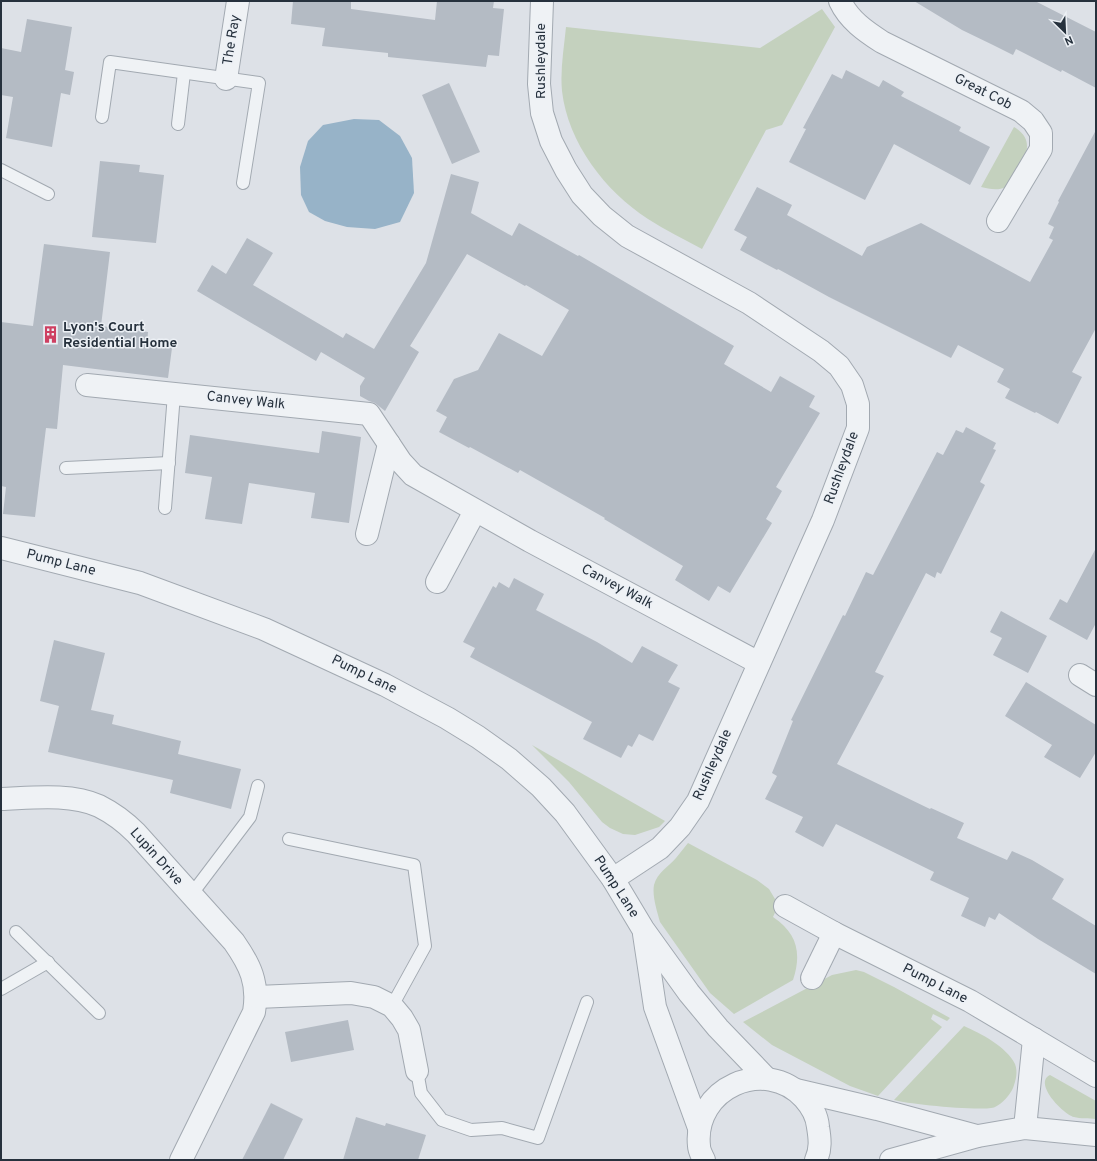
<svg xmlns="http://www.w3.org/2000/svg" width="1097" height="1161" font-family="Overpass,sans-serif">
<rect width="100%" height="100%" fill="#dde1e7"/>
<!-- green -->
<g fill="#c4d1be">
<path d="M 822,9 L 835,27 L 782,125 L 766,130 L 702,249 C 684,239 665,230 648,219 C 605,191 568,143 562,91 C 560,70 564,48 566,27 L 760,48 Z"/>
<path d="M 1014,127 C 1034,139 1027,153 1019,170 C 1015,177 1012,183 1006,187 C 998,191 989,189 981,187 Z"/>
<polygon points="532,745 665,821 659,827 635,835 623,834 610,828 602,822 569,782"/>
<path d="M 688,843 L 757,880 L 769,889 L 775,899 L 777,908 L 773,917 C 797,933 802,953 793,980 L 734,1014 L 710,993 L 660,922 C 657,911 652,896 654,885 C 657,873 669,866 676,858 C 680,853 684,848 688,843 Z"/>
<polygon points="856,970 864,972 894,987 950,1018 947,1021 933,1014 931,1019 942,1027 878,1096 850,1086 772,1045 743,1022 832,975"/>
<path d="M 964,1026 C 980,1033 1007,1047 1015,1064 C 1018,1072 1016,1080 1013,1088 C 1010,1095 1002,1104 995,1107 C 985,1112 906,1104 894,1100 Z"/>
<path d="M 1050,1075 L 1096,1101 L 1096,1119 C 1089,1118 1080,1119 1074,1117 C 1063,1114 1033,1083 1050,1075 Z"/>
</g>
<!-- water -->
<polygon fill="#97b3c8" points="354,119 379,120 400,136 412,158 414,193 400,222 375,229 347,227 325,221 309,212 301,195 300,167 308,141 323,125"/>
<!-- building -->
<g fill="#b4bbc4">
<polygon points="293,1 351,1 351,9 435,20 437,1 494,1 493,8 504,9 499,56 488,55 486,67 388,57 388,53 322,46 325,28 291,24"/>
<polygon points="914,1 1035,1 1096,32 1096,88 1062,70 1061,72 1016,49 1013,55 993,45 962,30"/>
<polygon points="27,19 72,27 65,70 74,72 70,95 61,93 52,147 6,138 13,97 1,95 1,48 21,52"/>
<polygon points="846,70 879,87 883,80 904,92 901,96 961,127 959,131 990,147 970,185 894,144 865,200 789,162 806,129 803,128 832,74 842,79"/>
<polygon points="449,83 480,152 452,164 422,95"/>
<polygon points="1096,130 1096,328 1072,372 1082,377 1058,424 1036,412 1035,413 1005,398 1010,389 997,382 1004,369 958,345 951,358 829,297 778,269 777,270 740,250 747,237 734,230 757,187 792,205 787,215 862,256 867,247 921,223 1030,282 1053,240 1049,238 1054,227 1048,224 1059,202 1058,201"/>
<polygon points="100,161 140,165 139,172 164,175 156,243 92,237"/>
<polygon points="451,174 479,182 471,213 512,236 519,223 578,256 579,255 734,346 724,364 771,392 780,376 815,396 809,407 820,413 776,487 782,491 766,519 772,523 730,593 718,586 709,601 675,580 683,566 604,519 605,518 520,470 518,473 470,447 469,448 439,432 447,417 436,411 454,379 478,370 499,333 542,356 569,310 526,285 525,286 467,254 410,346 419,352 385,411 375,403 369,401 360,396 360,386 365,378 321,352 316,361 197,291 212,265 226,274 247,238 273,253 253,285 343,338 346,333 374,349 426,263"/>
<polygon points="44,244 110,252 101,326 148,332 147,344 172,348 168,378 63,365 57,429 46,428 35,517 3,514 6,487 1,486 1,322 33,326"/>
<polygon points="966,427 996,443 993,449 996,450 980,482 985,485 941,574 937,572 935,578 926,573 875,672 884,676 837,764 930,809 931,808 964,823 957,838 1007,860 1012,851 1032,860 1064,879 1052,899 1096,926 1096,974 1038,939 999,913 995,920 989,917 985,927 961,916 969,898 930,880 934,872 836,824 823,847 795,832 803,817 765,799 777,776 772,773 793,721 791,720 843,615 845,616 866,572 873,575 937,452 943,455 956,430 963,433"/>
<polygon points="322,431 361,437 349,523 311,518 315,493 249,483 242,524 205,519 212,477 185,473 190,435 319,453"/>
<polygon points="1096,548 1096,623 1087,640 1049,619 1060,599 1067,603"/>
<polygon points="514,578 544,594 536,610 597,642 632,663 642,646 678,665 668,682 680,688 653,741 639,734 632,747 628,745 621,758 583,739 592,722 470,657 475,648 463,642 493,586 496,588 499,582 509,588"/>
<polygon points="1001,611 1047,636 1028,673 993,655 1002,638 990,632"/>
<polygon points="54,640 105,653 91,710 114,715 112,724 181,741 178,754 241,769 231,809 170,793 173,780 48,752 59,706 40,701"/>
<polygon points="1026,682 1096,725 1096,752 1080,778 1044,757 1052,745 1005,716"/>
<polygon points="348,1020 354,1050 291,1062 285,1032"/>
<polygon points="271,1103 303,1119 283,1160 242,1160"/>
<polygon points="356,1117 385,1126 386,1123 426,1135 418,1160 343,1160"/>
</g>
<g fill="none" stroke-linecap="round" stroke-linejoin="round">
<defs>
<g id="service">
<polyline points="102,117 110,62 259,83 243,183"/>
<polyline points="178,124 184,73"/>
<polyline points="1,170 48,194"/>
<polyline points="66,468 169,463"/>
<polyline points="165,508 174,394"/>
<polyline points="289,839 414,865 425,946 392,1006"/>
<polyline points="191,895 250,817 258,786"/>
<polyline points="16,932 99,1013"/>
<polyline points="1,989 48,962"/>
<polyline points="417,1071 421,1093 442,1120 471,1130 502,1128 538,1138 587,1002"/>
</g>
<g id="minor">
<polyline points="542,1 539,84 542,113 551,141 566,170 582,195 602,216 627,236 749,303 821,351 839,366 852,385 858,404 858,428 823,520 698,801 680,827 660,848 613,879"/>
<path d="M 840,1 C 849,20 865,31 882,42 L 1021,111 L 1033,121 L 1041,133 L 1041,149 L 998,221"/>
<polyline points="226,79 238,1"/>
<polyline points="87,385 369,414 401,462 413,475 530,541 759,663"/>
<polyline points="367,534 389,444"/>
<polyline points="437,582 475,511"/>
<polyline points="1080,675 1096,685"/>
<path d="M 1,799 C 31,798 70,793 99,806 C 113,813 125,822 136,833 L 234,942 C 250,965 259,983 254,1012 L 181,1160"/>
<polyline points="785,906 834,933 970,1001 1096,1076"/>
<polyline points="812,978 834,933"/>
<polyline points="257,997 351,993 374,997 392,1006 402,1018 409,1030 417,1071"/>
<polyline points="1025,1128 1034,1039"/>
</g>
<g id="tertiary">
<polyline points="1,548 140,583 264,629 385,685 447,718 478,737 509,759 541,787 565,813 613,879 643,929 689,993 718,1028 766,1078"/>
<polyline points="644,934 655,1007 699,1128"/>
<polyline points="796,1090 877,1109 977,1136"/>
<path d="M 704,1160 C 702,1156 699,1150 699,1146 C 693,1088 765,1056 804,1098 C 812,1107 817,1115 818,1127 C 820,1139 821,1149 816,1160"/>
<polyline points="891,1160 978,1136 1025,1128 1096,1135"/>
</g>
</defs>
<!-- service casing -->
<use href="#service" stroke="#a2a9b1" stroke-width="14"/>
<!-- minor casing -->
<use href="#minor" stroke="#a2a9b1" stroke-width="24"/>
<!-- tertiary casing -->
<use href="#tertiary" stroke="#a2a9b1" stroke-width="24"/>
<!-- service -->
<use href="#service" stroke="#eff2f5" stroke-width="12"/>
<!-- minor -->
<use href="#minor" stroke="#eff2f5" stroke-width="22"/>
<!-- tertiary -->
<use href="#tertiary" stroke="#eff2f5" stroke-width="22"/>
</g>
<!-- icons -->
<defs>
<symbol id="building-bare" viewBox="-9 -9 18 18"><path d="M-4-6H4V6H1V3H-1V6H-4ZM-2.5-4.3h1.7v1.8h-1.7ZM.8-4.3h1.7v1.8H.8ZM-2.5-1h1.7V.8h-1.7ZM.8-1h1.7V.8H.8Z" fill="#ce3f61" stroke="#ecf0f5" stroke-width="2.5" paint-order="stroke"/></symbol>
</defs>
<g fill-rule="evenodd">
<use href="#building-bare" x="38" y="322" width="25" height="25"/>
</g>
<g text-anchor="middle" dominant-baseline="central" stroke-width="3" stroke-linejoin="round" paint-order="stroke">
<!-- street labels -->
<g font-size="14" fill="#26313d" stroke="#ecf0f5">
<text transform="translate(232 40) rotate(-81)">The Ray</text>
<text transform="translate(541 61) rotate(-90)">Rushleydale</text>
<text transform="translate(983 92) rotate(27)">Great Cob</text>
<text transform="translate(246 401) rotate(6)">Canvey Walk</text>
<text transform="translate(842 468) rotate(-70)">Rushleydale</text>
<text transform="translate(61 563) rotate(14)">Pump Lane</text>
<text transform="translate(617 587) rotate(28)">Canvey Walk</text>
<text transform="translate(364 675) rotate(26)">Pump Lane</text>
<text transform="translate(713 765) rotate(-66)">Rushleydale</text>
<text transform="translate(156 857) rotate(48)">Lupin Drive</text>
<text transform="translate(616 887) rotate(57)">Pump Lane</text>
<text transform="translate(935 984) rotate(27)">Pump Lane</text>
</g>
<!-- poi labels -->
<g font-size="14" font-weight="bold" fill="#26313d" stroke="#ecf0f5" text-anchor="start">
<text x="63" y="327">Lyon's Court<tspan x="63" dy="16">Residential Home</tspan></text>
</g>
</g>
<!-- border -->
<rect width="1097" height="1161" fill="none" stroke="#26313d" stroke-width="4"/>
<!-- north arrow -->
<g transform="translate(1065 32) rotate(156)" stroke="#ecf0f5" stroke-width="3" paint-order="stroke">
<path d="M0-3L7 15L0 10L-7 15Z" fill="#26313d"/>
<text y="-6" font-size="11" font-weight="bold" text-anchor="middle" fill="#26313d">N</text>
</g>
</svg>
